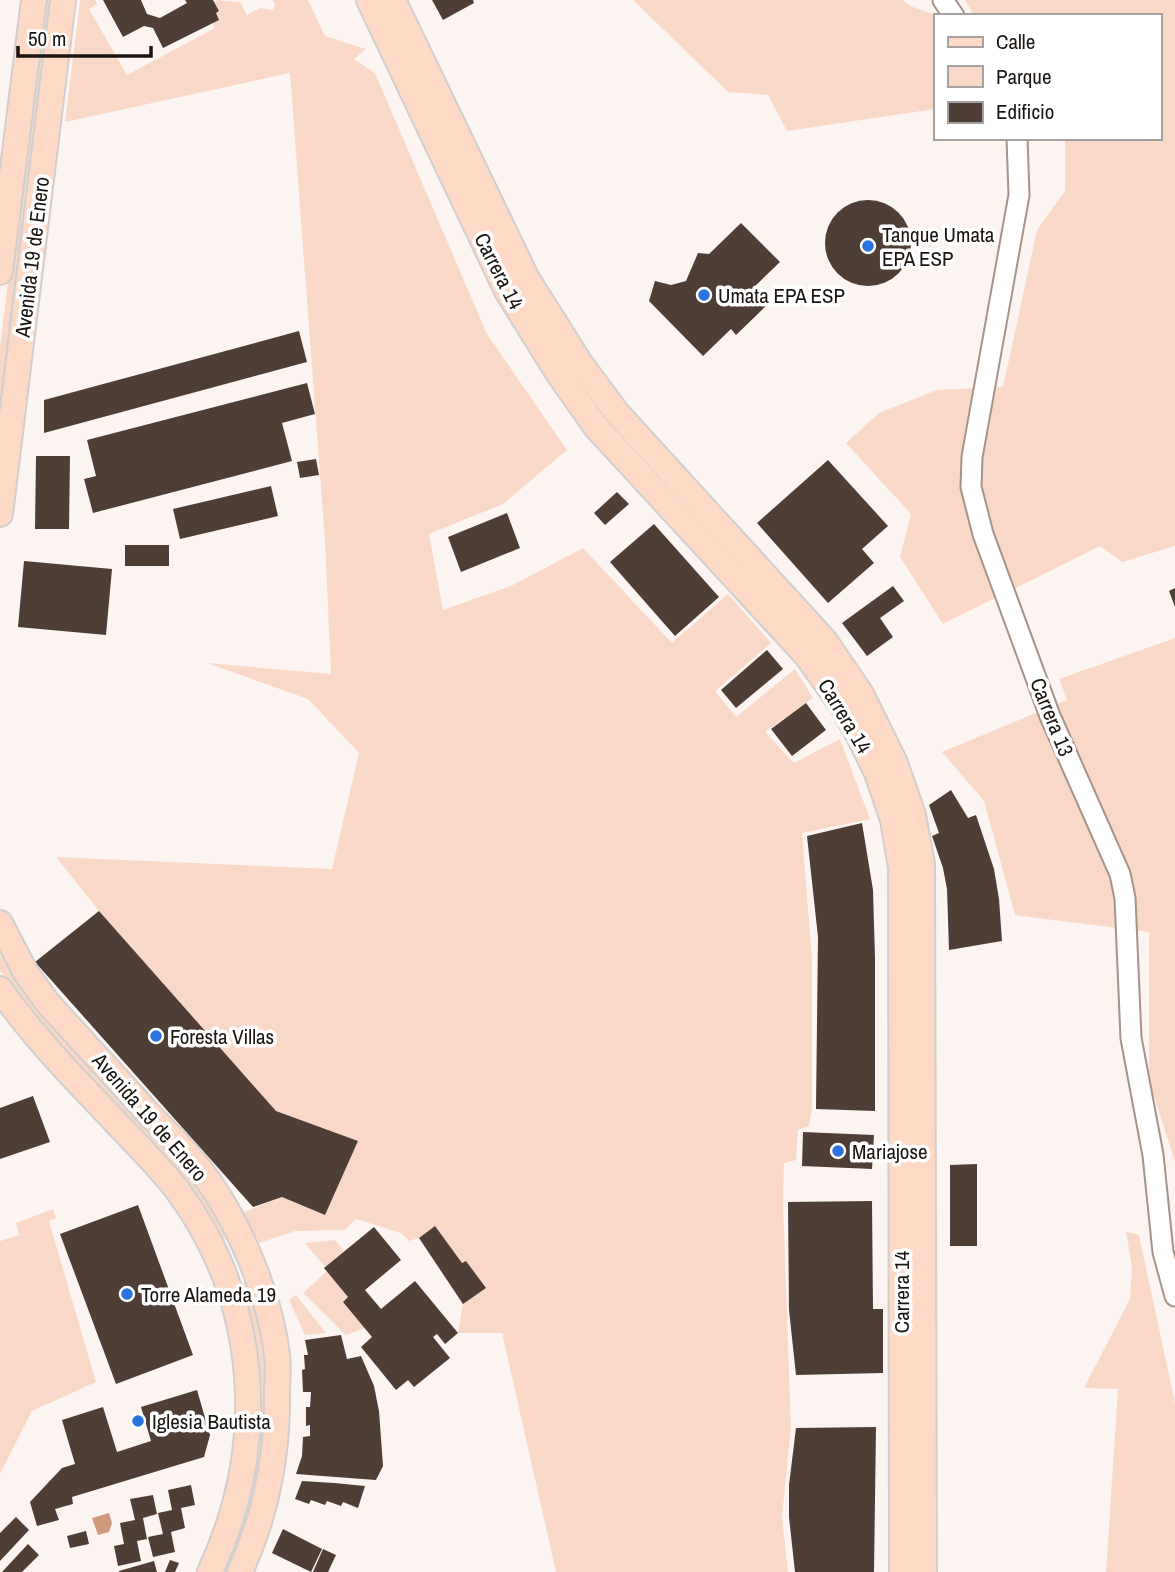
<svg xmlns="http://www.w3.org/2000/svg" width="1175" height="1572" font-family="'Archivo Narrow',sans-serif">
<rect width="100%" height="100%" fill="#fcf4f0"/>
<!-- green -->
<g fill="#fad8c7">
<polygon points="42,0 54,0 0,436 0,347"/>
<polygon points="80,0 95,0 97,4 89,9 127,75 215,28 213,23 216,13 219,11 214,2 218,0 240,2 247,15 260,8 273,10 275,5 273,0 308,0 325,36 366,49 354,59 375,73 487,334 567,450 503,504 429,534 443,610 511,586 583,548 672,643 728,594 771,643 715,691 736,717 795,669 813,698 765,732 794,763 840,739 870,819 802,833 812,958 812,1108 809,1126 798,1130 796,1160 784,1163 783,1202 791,1428 782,1517 788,1572 556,1572 502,1333 458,1333 463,1304 485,1288 466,1261 462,1263 435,1226 419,1238 409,1241 401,1233 356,1219 345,1230 295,1231 259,1243 242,1213 282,1197 325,1215 358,1141 276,1111 99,911 56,857 332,869 359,753 308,699 207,663 331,674 325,541 290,73 65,122"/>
<polygon points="633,0 903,0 910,6 938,16 935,16 935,109 787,131 768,95 728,92"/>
<polygon points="965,0 1175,0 1175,546 1122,562 1100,546 943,624 900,557 911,514 846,443 879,413 937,390 1003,387 1037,230 1065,191 1065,138 1159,138 1159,16 974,16"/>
<polygon points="1175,638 1175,1162 1149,1080 1149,932 1015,915 984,801 942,752 1067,700 1059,679"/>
<polygon points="0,955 21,986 195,1176 223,1223 225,1244 187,1181 45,1031 0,971"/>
<polygon points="53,1209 56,1218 49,1221 96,1382 32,1411 0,1474 0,1241 19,1235 16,1223"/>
<polygon points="1126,1232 1139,1235 1175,1403 1175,1572 1106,1572 1118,1389 1084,1388 1130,1299 1132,1267"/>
<polygon points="335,1240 344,1251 325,1267 305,1243"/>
<polygon points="327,1271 348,1297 365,1328 346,1335 303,1293"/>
<polygon points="247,1279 268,1356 266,1462 231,1572 219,1572 256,1358 241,1285"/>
<polygon points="296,1295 326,1333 305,1335 289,1300"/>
</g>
<!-- water -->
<polygon fill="#d09a7e" points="109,1513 112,1523 109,1532 98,1535 92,1518"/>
<!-- building -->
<g fill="#4e3e36">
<polygon points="103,0 141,0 147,14 160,18 187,3 185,0 213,0 219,11 216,13 219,20 163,48 153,28 144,26 123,37"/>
<polygon points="432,0 473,0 474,3 443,20"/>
<circle cx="868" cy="243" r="43"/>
<polygon points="741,223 780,262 752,289 767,305 736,335 731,329 703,356 649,301 655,281 671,285 686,281 698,253 709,254"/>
<polygon points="299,331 307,362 44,433 44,400"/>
<polygon points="307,383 315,414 282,423 292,461 93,513 84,479 96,476 87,440"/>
<polygon points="36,456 70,456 69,529 35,529"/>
<polygon points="316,459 319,475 300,478 297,462"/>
<polygon points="828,460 888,526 862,549 874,563 828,603 757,523"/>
<polygon points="271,486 278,516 180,539 173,509"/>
<polygon points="617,492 629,504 605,525 594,513"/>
<polygon points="507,513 520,548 461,572 448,537"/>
<polygon points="654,524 719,597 675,636 610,562"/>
<rect x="125" y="545" width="44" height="21"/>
<polygon points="24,561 112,569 106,635 18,627"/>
<polygon points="893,586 904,601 880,618 893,637 867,656 842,623"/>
<polygon points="1175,588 1175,607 1169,591"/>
<polygon points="767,650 783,669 736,708 721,690"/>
<polygon points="806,703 826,730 792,756 771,729"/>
<polygon points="951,790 968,818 976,815 994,869 999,899 1002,941 949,950 947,889 943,868 932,836 939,833 929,805"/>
<polygon points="862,823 873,890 875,958 875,1111 816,1109 818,937 807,836"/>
<polygon points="99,911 276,1111 358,1141 325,1215 282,1197 253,1207 35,962"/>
<polygon points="33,1096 50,1142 0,1159 0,1108"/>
<polygon points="803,1132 874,1135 872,1169 802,1166"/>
<polygon points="977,1164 977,1246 950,1246 950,1165"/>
<polygon points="872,1201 873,1309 883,1309 883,1373 796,1375 789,1310 788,1202"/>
<polygon points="138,1205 193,1355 116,1384 60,1234"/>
<polygon points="435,1226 462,1263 466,1261 486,1288 463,1304 419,1238"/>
<polygon points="374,1227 401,1260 365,1290 381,1309 415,1281 458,1333 445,1344 437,1334 433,1337 450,1358 414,1387 408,1380 396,1390 361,1347 372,1337 343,1302 348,1297 324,1268"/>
<polygon points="341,1335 347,1359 361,1356 374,1386 379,1411 383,1466 376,1480 296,1474 302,1456 303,1437 310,1436 310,1425 306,1426 306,1407 310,1407 311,1392 303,1392 302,1370 305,1369 304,1355 308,1355 305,1340"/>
<polygon points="197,1390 210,1435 204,1457 72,1497 73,1504 55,1509 59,1520 37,1526 30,1502 62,1468 75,1464 62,1420 103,1407 117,1452 151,1441 141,1407"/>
<polygon points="876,1427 874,1572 795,1572 789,1517 789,1485 796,1428"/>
<polygon points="302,1481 334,1483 365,1486 358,1508 343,1502 341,1506 327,1501 325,1505 311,1500 309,1504 295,1499"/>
<polygon points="191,1485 195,1505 181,1508 185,1528 171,1532 175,1552 153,1557 148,1537 163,1534 158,1513 172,1510 168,1490"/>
<polygon points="153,1495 157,1514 143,1518 147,1539 137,1541 141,1561 118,1566 114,1546 124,1544 120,1523 135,1520 130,1499"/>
<polygon points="16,1517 29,1530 0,1561 0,1533"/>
<polygon points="283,1529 322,1549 311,1572 272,1553"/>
<polygon points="86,1531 89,1544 70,1548 67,1536"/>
<polygon points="28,1544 39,1555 22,1572 2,1572"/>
<polygon points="323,1549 336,1555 328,1572 313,1572"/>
<polygon points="170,1560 179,1563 175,1572 165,1572"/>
<polygon points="154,1561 157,1572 119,1572 119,1571"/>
</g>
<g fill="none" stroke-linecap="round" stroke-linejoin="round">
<defs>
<g id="minor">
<polyline points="943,0 954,16"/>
<polyline points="1017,138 1019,195 972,457 971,487 983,534 1050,716 1120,874 1125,898 1131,1038 1153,1155 1163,1252 1175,1296"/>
</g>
<g id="major">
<polyline points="369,0 507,291 558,373 596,427 807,656 843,707 860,738 877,773 893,820 901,868 902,1572"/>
<polyline points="393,0 527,279 580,363 617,413 825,641 861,694 895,763 913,815 922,864 924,1572"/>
<polyline points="0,272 34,0"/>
<polyline points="0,514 63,0"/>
<path d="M 0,923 L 26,973 L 47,1002 C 80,1039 114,1075 147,1112 C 164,1130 182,1147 197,1166 C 236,1214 270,1294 277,1355 C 279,1367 277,1380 277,1392 C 278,1455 266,1515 240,1572"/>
<path d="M 0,989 C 36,1041 82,1086 125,1132 C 142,1150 160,1168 175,1187 C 261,1301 269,1445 210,1572"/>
</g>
</defs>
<!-- minor casing -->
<use href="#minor" stroke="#a6938a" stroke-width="23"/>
<!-- major casing -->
<use href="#major" stroke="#d1d0cf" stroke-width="28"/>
<!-- minor -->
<use href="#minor" stroke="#fff" stroke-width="19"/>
<!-- major -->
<use href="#major" stroke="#fed9c6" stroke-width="24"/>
</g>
<!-- markers -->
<g fill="#2b73df" stroke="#fff" stroke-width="2.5">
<circle cx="868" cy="246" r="7"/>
<circle cx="704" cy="295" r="7"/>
<circle cx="156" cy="1036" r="7"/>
<circle cx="838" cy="1151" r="7"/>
<circle cx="127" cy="1294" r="7"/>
<circle cx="138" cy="1421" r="7"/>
</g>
<g text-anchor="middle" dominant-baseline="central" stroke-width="7" stroke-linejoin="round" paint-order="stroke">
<!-- poi labels -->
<g font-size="21" fill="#1b1511" stroke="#fff" text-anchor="start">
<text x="882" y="234">Tanque Umata<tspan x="882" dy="24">EPA ESP</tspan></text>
<text x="718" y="295">Umata EPA ESP</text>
<text x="170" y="1036">Foresta Villas</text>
<text x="852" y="1151">Mariajose</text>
<text x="141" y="1294">Torre Alameda 19</text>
<text x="152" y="1421">Iglesia Bautista</text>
</g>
<!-- street labels -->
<g font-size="21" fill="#1b1511" stroke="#fff">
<text transform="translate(32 257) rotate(-83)">Avenida 19 de Enero</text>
<text transform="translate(499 271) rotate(63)">Carrera 14</text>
<text transform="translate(845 716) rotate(59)">Carrera 14</text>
<text transform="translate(1052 717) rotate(68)">Carrera 13</text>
<text transform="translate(150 1117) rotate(49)">Avenida 19 de Enero</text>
<text transform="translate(901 1292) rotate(-90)">Carrera 14</text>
</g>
</g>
<!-- legend -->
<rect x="934" y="14" width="228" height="126" fill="#ffffff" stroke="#a4a1a0" stroke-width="2"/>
<rect x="948" y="37" width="35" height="10" fill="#fed9c6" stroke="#a4a1a0" stroke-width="2"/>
<text x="996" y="49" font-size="21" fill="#1b1511">Calle</text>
<rect x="948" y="66" width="35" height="21" fill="#fad8c7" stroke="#a4a1a0" stroke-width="2"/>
<text x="996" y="84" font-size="21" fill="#1b1511">Parque</text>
<rect x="948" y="102" width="35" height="21" fill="#4e3e36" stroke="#a4a1a0" stroke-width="2"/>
<text x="996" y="119" font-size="21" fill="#1b1511">Edificio</text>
<!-- scale -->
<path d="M18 46v10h133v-10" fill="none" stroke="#1b1511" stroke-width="3.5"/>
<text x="28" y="46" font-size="21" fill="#1b1511" stroke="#ffffff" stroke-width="5" paint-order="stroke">50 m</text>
</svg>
